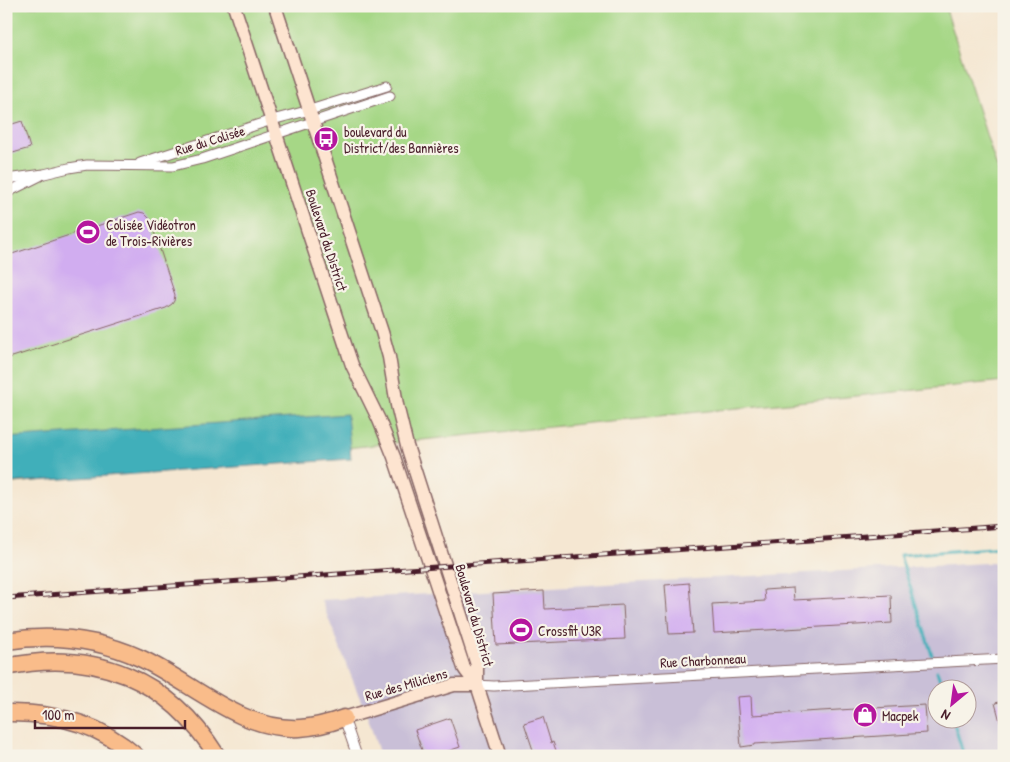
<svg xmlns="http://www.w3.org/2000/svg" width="1010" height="762" font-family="'Patrick Hand',sans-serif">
<rect width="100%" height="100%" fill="#f7f3e8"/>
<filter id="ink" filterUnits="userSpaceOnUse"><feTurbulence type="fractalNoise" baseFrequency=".02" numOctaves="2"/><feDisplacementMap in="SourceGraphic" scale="10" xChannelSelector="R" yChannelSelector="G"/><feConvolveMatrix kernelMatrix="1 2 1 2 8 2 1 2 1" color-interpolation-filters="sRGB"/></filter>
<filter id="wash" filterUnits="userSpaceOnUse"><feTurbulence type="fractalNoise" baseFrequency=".0096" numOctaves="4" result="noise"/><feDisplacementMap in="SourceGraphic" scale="20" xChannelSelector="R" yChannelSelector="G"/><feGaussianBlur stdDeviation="1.12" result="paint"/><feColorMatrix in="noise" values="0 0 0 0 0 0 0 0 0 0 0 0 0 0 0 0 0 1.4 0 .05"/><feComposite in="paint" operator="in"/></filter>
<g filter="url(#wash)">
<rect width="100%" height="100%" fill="#f5e7d2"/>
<!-- industrial -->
<path fill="#c9bfd7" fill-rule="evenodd" d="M 1004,562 L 1004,756 L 380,756 L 369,721 L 321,600 ZM 938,690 L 968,690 L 968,720 L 938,720 Z"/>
<!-- green -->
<polygon fill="#a6d786" stroke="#787b58" points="6,6 945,6 1004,190 1004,381 422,440 6,484"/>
<!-- water -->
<polygon fill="#3fafba" stroke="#446772" points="347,414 351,459 6,483 6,438"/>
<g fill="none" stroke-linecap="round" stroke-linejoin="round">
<!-- stream -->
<g stroke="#3fafba" stroke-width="3">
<polyline points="932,655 900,555 1004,547"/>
<polyline points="937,671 943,690"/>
<polyline points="953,720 964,756"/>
</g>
</g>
<g id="blocks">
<!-- building -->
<g fill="#d1adf0">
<polygon points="22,121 30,148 6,155 6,126"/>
<polygon points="139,212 144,213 150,219 175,295 174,301 172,304 166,308 6,359 6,256"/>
<polygon points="689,583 693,633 669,634 665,585"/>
<polygon points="793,588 794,600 891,595 892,623 714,633 712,604 765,601 764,590"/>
<polygon points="544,591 545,609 623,605 625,639 496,645 493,594"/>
<polygon points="751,696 752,715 925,705 927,733 755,744 755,745 741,747 737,697"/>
<polygon points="1004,701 1004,725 1001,725 995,703"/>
<polygon points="543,717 551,743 553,742 558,756 535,756 524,723"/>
<polygon points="450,718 460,747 434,756 424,756 415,730"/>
</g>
</g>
</g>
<g filter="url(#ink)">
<use href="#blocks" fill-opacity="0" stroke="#866565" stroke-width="1"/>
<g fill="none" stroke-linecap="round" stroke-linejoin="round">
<defs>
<g id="street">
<polyline points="140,163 272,120 310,110 387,86"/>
<polyline points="6,179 44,174 69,168 87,165 173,166 202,159 390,96"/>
<polyline points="6,193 40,176"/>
<polyline points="477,685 494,686 1004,659"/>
<polyline points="344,718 357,756"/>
</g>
<g id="secondary">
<polyline points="234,6 345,344 352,365 379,420 394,457 464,668 466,671 477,685"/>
<polyline points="275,6 382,332 389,357 397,405 407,446 477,665 477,685 500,756"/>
<polyline points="344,718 454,685 477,685"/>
</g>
<g id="highway">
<path d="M 6,641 C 51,634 98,639 140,658 C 192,682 240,731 300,728 C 316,727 330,723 344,718"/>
<path d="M 6,667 C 95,648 169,679 217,756"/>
<path d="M 6,713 C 54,712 100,724 136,756"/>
</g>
</defs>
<!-- street casing -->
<use href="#street" stroke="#866565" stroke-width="11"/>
<!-- secondary casing -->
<use href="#secondary" stroke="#866565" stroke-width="15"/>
<!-- highway casing -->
<use href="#highway" stroke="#866565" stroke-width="19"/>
<!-- street -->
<use href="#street" stroke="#fff" stroke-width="9"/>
<!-- secondary -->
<use href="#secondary" stroke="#fde4d0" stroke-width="12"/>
<!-- highway -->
<use href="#highway" stroke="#f9bc8a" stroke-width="16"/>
<defs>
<polyline id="rail" points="6,598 1004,526"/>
</defs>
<!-- rail casing -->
<use href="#rail" stroke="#4a1f2b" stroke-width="5"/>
<!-- rail -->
<use href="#rail" stroke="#f7f3e8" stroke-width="3" stroke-dasharray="9" stroke-linecap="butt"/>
</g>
</g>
<!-- icons -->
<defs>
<symbol id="bus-disc" viewBox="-11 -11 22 22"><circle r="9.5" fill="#b5179e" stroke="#f7f3e8"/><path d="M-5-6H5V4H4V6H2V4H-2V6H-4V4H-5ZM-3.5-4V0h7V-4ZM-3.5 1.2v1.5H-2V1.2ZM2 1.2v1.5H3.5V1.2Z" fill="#fff"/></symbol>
<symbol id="stadium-disc" viewBox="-11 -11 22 22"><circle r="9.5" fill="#b5179e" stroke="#f7f3e8"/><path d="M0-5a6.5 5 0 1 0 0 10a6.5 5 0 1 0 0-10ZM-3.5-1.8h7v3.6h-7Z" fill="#fff"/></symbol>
<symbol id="shop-disc" viewBox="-11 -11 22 22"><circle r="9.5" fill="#b5179e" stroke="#f7f3e8"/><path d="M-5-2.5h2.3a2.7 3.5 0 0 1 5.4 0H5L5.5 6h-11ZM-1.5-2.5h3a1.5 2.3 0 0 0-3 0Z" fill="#fff"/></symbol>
</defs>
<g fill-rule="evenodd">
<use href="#bus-disc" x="312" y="125" width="28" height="28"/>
<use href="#stadium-disc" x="74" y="218" width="28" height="28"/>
<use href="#stadium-disc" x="507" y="616" width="28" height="28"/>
<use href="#shop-disc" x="851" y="701" width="28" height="28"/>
</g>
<g text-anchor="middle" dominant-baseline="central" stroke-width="4.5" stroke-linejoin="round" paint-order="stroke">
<!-- poi labels -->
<g font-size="14" fill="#4a1f2b" stroke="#f7f3e8" text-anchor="start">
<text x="344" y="131">boulevard du<tspan x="344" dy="16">District/des Bannières</tspan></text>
<text x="106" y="224">Colisée Vidéotron<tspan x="106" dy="16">de Trois-Rivières</tspan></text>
<text x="538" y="630">Crossfit U3R</text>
<text x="882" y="715">Macpek</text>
</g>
<!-- street labels -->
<g font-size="14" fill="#4a1f2b" stroke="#f7f3e8">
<text transform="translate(210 140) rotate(-17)">Rue du Colisée</text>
<text transform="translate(327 240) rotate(72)">Boulevard du District</text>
<text transform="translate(475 615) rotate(74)">Boulevard du District</text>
<text transform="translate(703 660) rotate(-3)">Rue Charbonneau</text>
<text transform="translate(406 684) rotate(-16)">Rue des Miliciens</text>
</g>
</g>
<!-- margin -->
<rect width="1010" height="762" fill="none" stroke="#f7f3e8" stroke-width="25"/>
<!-- north arrow -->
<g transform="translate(952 704) rotate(209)"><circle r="24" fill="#f7f3e8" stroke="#b29e9c"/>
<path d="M0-4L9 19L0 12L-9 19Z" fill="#b5179e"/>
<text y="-8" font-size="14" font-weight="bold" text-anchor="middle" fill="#4a1f2b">N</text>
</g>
<!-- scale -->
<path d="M35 720v8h150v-8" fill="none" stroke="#4a1f2b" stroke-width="2.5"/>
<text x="42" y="720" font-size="15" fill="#4a1f2b" stroke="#f7f3e8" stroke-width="4" paint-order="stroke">100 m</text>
</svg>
